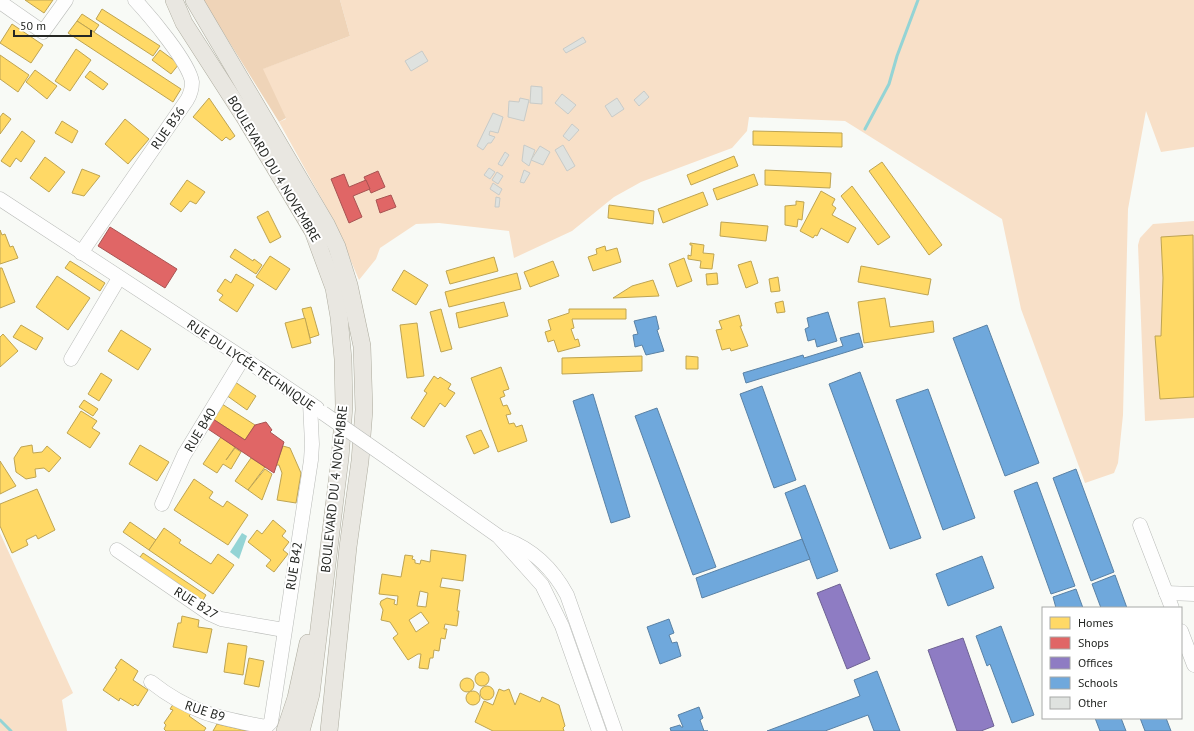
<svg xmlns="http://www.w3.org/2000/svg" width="1194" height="731" font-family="'PT Sans',sans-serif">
<rect width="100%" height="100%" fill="#f8faf6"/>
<!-- green -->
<g fill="#f8e0c8">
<polygon points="340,0 1194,0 1194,147 1161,152 1146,111 1128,209 1123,415 1118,463 1114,473 1085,483 1021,309 1002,219 845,121 749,117 747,131 732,148 641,182 614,197 572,231 514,258 509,231 439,223 416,224 380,248 376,259 359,280 334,221 279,122 286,119 262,69 350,36"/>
<polygon points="1194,221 1194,418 1145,421 1138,245 1140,238 1153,224"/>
<polygon points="0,533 73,693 62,700 67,731 0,731"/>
</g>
<!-- forest -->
<polygon fill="#efd4b8" points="203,0 340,0 350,36 263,69 286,118 279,122"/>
<!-- water -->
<polygon fill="#94d4d5" points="242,533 247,536 239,559 230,552"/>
<!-- homes -->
<g fill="#ffd966" stroke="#bea452" fill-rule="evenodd">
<polygon points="25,0 53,0 44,13"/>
<polygon points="102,9 160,46 153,56 96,19"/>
<polygon points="82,14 99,25 94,32 77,21"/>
<polygon points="77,21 181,89 173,102 68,33"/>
<polygon points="12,24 43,45 31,63 0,43"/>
<polygon points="76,49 91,60 70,91 55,81"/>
<polygon points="160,50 179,64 171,74 152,60"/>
<polygon points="0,55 29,75 18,92 0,79"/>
<polygon points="35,70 57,86 47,99 26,82"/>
<polygon points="90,71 108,84 103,90 85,77"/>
<polygon points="209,98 235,136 230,140 226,137 222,141 193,117"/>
<polygon points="3,113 11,119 0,134 0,117"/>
<polygon points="125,119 149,139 128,164 105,144"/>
<polygon points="62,121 78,131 72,143 55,133"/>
<polygon points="22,131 35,141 21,162 16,158 10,167 1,161"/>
<polygon points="753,131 842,133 842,147 753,145"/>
<polygon points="734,156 738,166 691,185 687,175"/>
<polygon points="45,157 65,172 49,192 30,178"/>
<polygon points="882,162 942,245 929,255 869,171"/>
<polygon points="82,169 100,176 84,196 72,193"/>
<polygon points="765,170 831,173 830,188 765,185"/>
<polygon points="754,174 758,185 717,200 713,189"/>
<polygon points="187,180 205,192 196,204 190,201 181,212 170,204"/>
<polygon points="852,186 890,237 878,245 841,196"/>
<polygon points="821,191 835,199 832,205 836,208 832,215 856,228 848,243 821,228 817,236 815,235 813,238 800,231"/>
<polygon points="703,192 708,205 663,223 658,209"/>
<polygon points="796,201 804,202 802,220 798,219 797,227 785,225 785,206 796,205"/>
<polygon points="609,205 654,211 653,224 608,218"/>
<polygon points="268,211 281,237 270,243 257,217"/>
<polygon points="721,222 768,226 766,241 720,236"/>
<polygon points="0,230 2,235 5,234 10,247 13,246 18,258 0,264"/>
<polygon points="1193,235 1194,397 1160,399 1155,336 1161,336 1163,278 1161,237"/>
<polygon points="690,243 704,245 703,253 714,254 712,269 700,268 701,261 688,259 688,255 691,256 692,245 690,245"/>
<polygon points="605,246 606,251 617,248 621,262 593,271 588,257 597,254 596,249"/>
<polygon points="235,249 253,261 254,259 262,265 256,274 230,257"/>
<polygon points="270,256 290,269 276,290 256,277"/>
<polygon points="494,257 498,271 450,284 446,271"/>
<polygon points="684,258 692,281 677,287 669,264"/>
<polygon points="70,261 105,283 100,291 65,268"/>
<polygon points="553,261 559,276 530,287 524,272"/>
<polygon points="751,261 758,283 746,288 738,265"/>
<polygon points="861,266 931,279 928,295 858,282"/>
<polygon points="0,268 2,268 15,302 0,308"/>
<polygon points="404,270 428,285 416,305 392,290"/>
<polygon points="517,273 521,289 449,307 445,292"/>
<polygon points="717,273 718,284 707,285 706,274"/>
<polygon points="236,274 254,285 237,312 219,300 223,295 217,291 225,279 231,283"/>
<polygon points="57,276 90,298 68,330 36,307"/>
<polygon points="778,277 780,291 771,292 769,279"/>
<polygon points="653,280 659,296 613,298 632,286"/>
<polygon points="885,298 890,327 933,321 934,332 864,343 858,302"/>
<polygon points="783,301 785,312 777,313 775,303"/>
<polygon points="504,302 508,316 459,328 456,313"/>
<polygon points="311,307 319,335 310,338 302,309"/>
<polygon points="441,309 452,349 441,352 430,312"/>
<polygon points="569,309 626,309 626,319 572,319 574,328 571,329 575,340 578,339 580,346 558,352 554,340 548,342 545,332 551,330 548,320 569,313"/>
<polygon points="739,315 742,326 740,326 748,346 731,351 730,348 722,350 716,330 722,329 719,321"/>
<polygon points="305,318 311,343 292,348 285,323"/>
<polygon points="417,323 424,376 407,378 400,325"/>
<polygon points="21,325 43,338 36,350 13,337"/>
<polygon points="121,330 151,349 138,370 108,351"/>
<polygon points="3,334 18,351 0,367 0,337"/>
<polygon points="642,356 642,371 562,374 562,358"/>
<polygon points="686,356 698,357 698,369 686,369"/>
<polygon points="501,367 509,389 503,391 505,396 500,398 503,406 507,405 511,414 506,415 509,424 514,423 516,427 522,425 527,441 498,452 471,378"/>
<polygon points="101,373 112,380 99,401 88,394"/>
<polygon points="434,376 438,379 440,377 451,384 448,389 455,393 445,407 440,403 424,427 411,418 427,393 424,391"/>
<polygon points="235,382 256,396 247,410 226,395"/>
<polygon points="84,400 98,409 93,416 79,407"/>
<polygon points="222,404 255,425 245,440 213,419"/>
<polygon points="81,411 97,421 92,428 100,433 90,448 67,433"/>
<polygon points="481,430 489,447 474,454 466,436"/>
<polygon points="221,437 235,447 226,460 235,448 241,452 231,469 223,464 217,473 203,464"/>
<polygon points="32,445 33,453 42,452 47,446 61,458 49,472 44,468 35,469 36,477 26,479 16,472 14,458 21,447"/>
<polygon points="140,445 169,462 157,481 129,464"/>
<polygon points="283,446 290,448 301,473 296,503 277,500 282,473 279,465 276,465"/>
<polygon points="251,458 265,467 248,490 235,481"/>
<polygon points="0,461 16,486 0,494"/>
<polygon points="265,469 272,474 262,500 248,490"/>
<polygon points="194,479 213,492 209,498 223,507 227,501 248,515 228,545 174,510"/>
<polygon points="37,489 55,530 38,539 36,535 26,540 28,545 12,553 0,526 0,504"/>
<polygon points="273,520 286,531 282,536 289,542 283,550 288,554 274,572 266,566 271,560 248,542 257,530 262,534"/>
<polygon points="130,522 156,540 149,550 123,532"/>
<polygon points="164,528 181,540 179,543 211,564 218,554 234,565 213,594 149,550"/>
<path d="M 431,550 L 466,555 L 463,581 L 442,578 L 440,587 L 460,590 L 457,611 L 459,611 L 457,626 L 445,624 L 444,629 L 447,629 L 445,639 L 441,638 L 439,651 L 434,650 L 433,658 L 430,658 L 428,669 L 419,668 L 421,654 L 418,654 L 408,660 L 393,638 L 398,634 L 390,622 L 381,620 L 383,610 L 380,604 L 381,601 L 387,598 L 395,600 L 394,604 L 397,605 L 398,596 L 379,594 L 382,574 L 401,577 L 405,555 L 413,556 L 412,559 L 415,560 L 415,563 L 420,564 L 421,560 L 430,562 ZM 420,591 L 428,593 L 426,607 L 417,606 ZM 421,612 L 429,623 L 416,632 L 409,620 Z"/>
<polygon points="143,553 206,595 202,602 138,560"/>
<polygon points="182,616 199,620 198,627 212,629 207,653 173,647 178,623 181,623"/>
<polygon points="228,643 247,646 243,675 224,672"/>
<polygon points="249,658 264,661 259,687 244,684"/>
<polygon points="121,659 138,671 133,680 148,690 138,706 135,704 133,706 120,698 119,701 103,690 117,669 115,668"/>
<circle cx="482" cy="679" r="7"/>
<circle cx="467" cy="685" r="7"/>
<circle cx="487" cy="693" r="7"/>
<polygon points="499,689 504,691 509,689 515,705 520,693 540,702 542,697 559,705 565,726 563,728 564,731 493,731 475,722 484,701 493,705"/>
<circle cx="473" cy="698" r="7"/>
<polygon points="174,703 191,714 189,716 206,728 204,731 166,731 164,729 166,725 164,723 173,710 170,709"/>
<polygon points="217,724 248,731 213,731"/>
</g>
<!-- shops -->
<g fill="#e06666" stroke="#a85352">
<polygon points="378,171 385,187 371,193 364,177"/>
<polygon points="344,174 349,187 366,180 370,189 353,196 362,217 349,223 331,179"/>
<polygon points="391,195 396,207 380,213 376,200"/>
<polygon points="110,227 177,269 165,288 98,246"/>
<polygon points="213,419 245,440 255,425 266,422 272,430 270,432 284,442 274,473 208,429"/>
</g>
<!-- offices -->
<g fill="#8e7cc3" stroke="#6e6293">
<polygon points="840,584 870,659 847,669 817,593"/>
<polygon points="963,638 994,726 981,731 957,731 928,650"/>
</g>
<!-- schools -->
<g fill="#6fa8dc" stroke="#5981a5">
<polygon points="828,312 837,341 817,347 815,339 808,341 805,329 809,327 807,318"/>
<polygon points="656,316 659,329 657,330 664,351 646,355 642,345 635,347 633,335 638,334 634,321"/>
<polygon points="987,325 1039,463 1005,476 953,338"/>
<polygon points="859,333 863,347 746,383 743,373 803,355 804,358 843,346 840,338"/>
<polygon points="860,372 921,538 890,549 829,384"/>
<polygon points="762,386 796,480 774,488 740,394"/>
<polygon points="928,389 975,518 943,530 896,400"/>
<polygon points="593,394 630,517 611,523 573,401"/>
<polygon points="657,408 716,567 693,575 635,416"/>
<polygon points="1076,469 1114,572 1091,581 1053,478"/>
<polygon points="1037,482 1075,586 1051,594 1014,491"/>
<polygon points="805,485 838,571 817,579 785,493"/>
<polygon points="802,539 810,559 702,598 696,578"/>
<polygon points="982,556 994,588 948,606 936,574"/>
<polygon points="1115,575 1127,608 1101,608 1092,584"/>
<polygon points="1076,589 1083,608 1056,608 1053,597"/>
<polygon points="669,619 674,633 669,635 672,643 677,642 681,656 660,664 647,627"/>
<polygon points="1001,626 1034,715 1012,723 990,664 987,666 976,636"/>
<polygon points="877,671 900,731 874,731 868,715 825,731 767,731 860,696 854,680"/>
<polygon points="699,707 703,718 700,720 704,731 708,731 671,731 670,728 680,725 681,727 683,727 678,715"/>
<polygon points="1095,718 1121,718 1126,731 1100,731"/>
<polygon points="1140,718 1166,718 1171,731 1145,731"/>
</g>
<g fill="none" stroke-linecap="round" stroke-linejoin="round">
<!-- stream -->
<g stroke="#94d4d5" stroke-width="3">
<polyline points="865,129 889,84 897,56 918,0"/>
<polyline points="0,720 11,731"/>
</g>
</g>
<!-- building -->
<g fill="#dfe2df" stroke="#c8cbc8">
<polygon points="583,37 586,42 566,53 563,49"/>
<polygon points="422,51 428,61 411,71 405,61"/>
<polygon points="531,86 542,87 542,104 530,103"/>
<polygon points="644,91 649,97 639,106 634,100"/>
<polygon points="562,94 576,105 568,114 555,103"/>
<polygon points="520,98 529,100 524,121 508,117 509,101 519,102"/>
<polygon points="617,98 624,109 612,117 605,106"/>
<polygon points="493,113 503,117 498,133 490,131 489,135 495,137 491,143 488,143 483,150 477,146"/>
<polygon points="572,124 579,130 569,141 563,136"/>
<polygon points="524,145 535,150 529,166 522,161"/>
<polygon points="563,145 575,166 567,171 555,150"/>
<polygon points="540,146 550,152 543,165 531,160"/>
<polygon points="505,152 509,155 502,166 498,164"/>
<polygon points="489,168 495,172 490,179 484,175"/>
<polygon points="524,170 530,173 524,183 520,182"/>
<polygon points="497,172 503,176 498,184 492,180"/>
<polygon points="493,183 502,189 499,195 490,189"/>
<polygon points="496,197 500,198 499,207 495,207"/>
</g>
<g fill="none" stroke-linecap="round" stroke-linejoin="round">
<defs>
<g id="minor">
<polyline points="0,2 43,32 66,0"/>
<polyline points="0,199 243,358 317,408"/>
<path d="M 81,253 L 187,100 C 190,95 192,88 192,82 C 189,62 149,15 135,0"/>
<polyline points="71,359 119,278"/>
<polyline points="389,459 498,536 542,585 562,626 599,731"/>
<polyline points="162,504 184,455 243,358"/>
<polyline points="1140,525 1172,608"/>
<path d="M 502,538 C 532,548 552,567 567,595 L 615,731"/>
<polyline points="117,550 210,614 221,619 284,630"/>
<polyline points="1166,593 1194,594"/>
<polyline points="1181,631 1194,665"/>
<path d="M 151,682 C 190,713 219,718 266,727 L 271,722 L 311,460 L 312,444 L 310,403"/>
</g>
<g id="major">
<polyline points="174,0 184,23 247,121 313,231 334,288 339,317 343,359 344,406 340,458 311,694 301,731"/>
<polyline points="194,0 326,224 337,247 349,285 362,346 364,410 360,461 348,547 329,731"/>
<polyline points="285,731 296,698 308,643"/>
</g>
</defs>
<!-- minor casing -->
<use href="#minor" stroke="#b9bbb8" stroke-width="15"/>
<!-- major casing -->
<use href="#major" stroke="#adab9e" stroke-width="18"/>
<!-- minor -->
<use href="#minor" stroke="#fefefe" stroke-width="14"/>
<!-- major -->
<use href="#major" stroke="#e9e7e1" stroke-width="17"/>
<defs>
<polyline id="minor-bridge" points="323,413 389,459"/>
</defs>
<!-- minor-bridge casing -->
<use href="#minor-bridge" stroke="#b9bbb8" stroke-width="15" stroke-linecap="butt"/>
<!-- minor-bridge -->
<use href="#minor-bridge" stroke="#fefefe" stroke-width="14"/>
</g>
<g text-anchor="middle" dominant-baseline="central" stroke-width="4" stroke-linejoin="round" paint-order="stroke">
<!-- street labels -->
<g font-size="13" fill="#252724" stroke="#fff">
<text transform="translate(168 128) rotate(-55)">RUE B36</text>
<text transform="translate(274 169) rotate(59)">BOULEVARD DU 4 NOVEMBRE</text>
<text transform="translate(251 365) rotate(34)">RUE DU LYCÉE TECHNIQUE</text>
<text transform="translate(200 430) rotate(-59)">RUE B40</text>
<text transform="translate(334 489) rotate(-84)">BOULEVARD DU 4 NOVEMBRE</text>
<text transform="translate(294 566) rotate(-81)">RUE B42</text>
<text transform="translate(196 603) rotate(32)">RUE B27</text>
<text transform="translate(205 711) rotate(18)">RUE B9</text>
</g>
</g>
<!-- legend -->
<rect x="1042" y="607" width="140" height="112" fill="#ffffff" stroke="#a8a9a7"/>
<rect x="1050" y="617" width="20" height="12" fill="#ffd966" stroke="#a8a9a7"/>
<text x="1078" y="627" font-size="12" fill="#252724">Homes</text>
<rect x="1050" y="637" width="20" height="12" fill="#e06666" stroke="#a8a9a7"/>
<text x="1078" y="647" font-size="12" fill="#252724">Shops</text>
<rect x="1050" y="657" width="20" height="12" fill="#8e7cc3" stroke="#a8a9a7"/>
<text x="1078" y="667" font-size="12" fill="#252724">Offices</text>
<rect x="1050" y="677" width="20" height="12" fill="#6fa8dc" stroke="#a8a9a7"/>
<text x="1078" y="687" font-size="12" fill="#252724">Schools</text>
<rect x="1050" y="697" width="20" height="12" fill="#dfe2df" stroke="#a8a9a7"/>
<text x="1078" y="707" font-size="12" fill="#252724">Other</text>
<!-- scale -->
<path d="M14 30v6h77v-6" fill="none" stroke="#252724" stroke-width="2"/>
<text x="20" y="30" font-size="12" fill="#252724" stroke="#ffffff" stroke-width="3" paint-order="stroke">50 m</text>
</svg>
